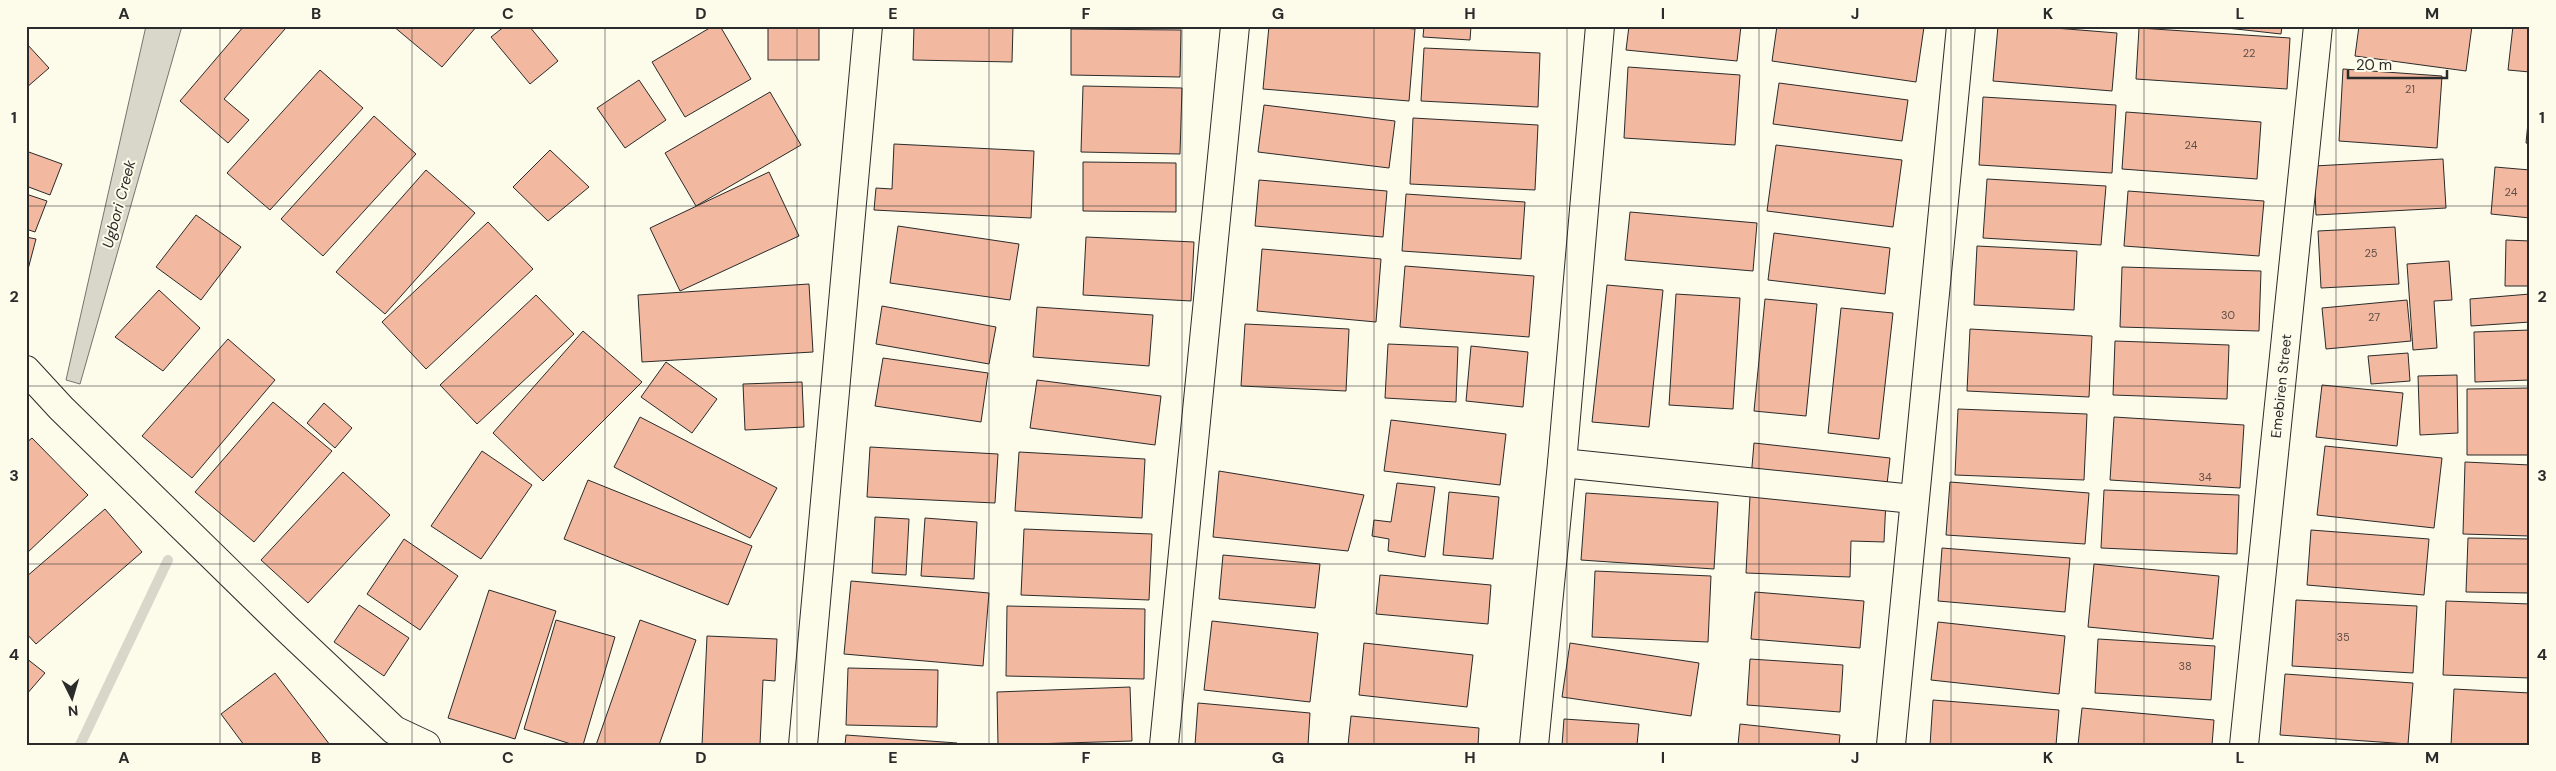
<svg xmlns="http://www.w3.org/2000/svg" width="2556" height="771" font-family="'DM Sans',sans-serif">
<rect width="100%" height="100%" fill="#fdfbea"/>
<!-- water -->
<polygon fill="#d8d7c9" stroke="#74746e" points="146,26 182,26 80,384 66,380"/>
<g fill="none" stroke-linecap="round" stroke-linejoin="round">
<!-- stream -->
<polyline stroke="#d8d7c9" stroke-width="10" points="80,745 168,560"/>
</g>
<!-- building -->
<g fill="#f2b8a0" stroke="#2b2b2b">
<polygon points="244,26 281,26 285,29 224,99 249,120 228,143 180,101"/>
<polygon points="393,26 477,26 442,67"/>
<polygon points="505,26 529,26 558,61 530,84 491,37"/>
<polygon points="713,26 720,26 751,79 685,117 652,62"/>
<rect x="768" y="26" width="51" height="34"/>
<polygon points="914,26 1013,26 1012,62 913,60"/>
<polygon points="1269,26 1380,26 1415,29 1409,101 1263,89"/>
<polygon points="1424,26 1471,26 1470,40 1423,37"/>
<polygon points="1629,26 1741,26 1737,61 1626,50"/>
<polygon points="1777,26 1924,27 1916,82 1772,61"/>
<polygon points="1998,26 2030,26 2117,33 2112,91 1993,81"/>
<polygon points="2209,26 2282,26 2281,34"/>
<polygon points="2359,26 2472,26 2466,71 2355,56"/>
<polygon points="2513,26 2530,26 2530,72 2508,70"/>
<polygon points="2139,28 2290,38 2287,89 2136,79"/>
<polygon points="1071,29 1181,30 1180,77 1071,75"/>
<polygon points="26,43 49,68 26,88"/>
<polygon points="1424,48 1540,53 1538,107 1421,101"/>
<polygon points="1628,67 1740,75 1735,145 1624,138"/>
<polygon points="2343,69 2442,76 2437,148 2339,141"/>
<polygon points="320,70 363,108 270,210 227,173"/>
<polygon points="639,80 666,120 625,148 597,108"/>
<polygon points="1779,83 1908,100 1902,141 1773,124"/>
<polygon points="1083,86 1182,88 1180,154 1081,152"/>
<polygon points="770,92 801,145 696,206 665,153"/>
<polygon points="1983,97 2116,105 2112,173 1979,165"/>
<polygon points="2530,102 2530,144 2526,143"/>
<polygon points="1264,105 1395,121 1389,168 1258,152"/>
<polygon points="2126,112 2261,122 2257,179 2122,169"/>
<polygon points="374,116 416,154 323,256 281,219"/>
<polygon points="1413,118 1538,125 1535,190 1410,184"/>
<polygon points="894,144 1034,151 1031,218 874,210 876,188 892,189"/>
<polygon points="1776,145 1902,160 1893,227 1767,211"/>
<polygon points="550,150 589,187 548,221 513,187"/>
<polygon points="26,151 62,164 50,195 26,186"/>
<polygon points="2443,159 2446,208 2316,215 2314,166"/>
<polygon points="1083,162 1176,163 1176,212 1083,211"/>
<polygon points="2495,167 2530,170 2530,218 2491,214"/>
<polygon points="426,170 475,213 385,314 336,272"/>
<polygon points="769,172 799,236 680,291 650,228"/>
<polygon points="1987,179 2106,186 2101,245 1983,238"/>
<polygon points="1259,180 1387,191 1383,237 1255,226"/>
<polygon points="2128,191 2264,201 2259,256 2124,246"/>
<polygon points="26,194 47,201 35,232 26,229"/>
<polygon points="1406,194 1525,202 1521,259 1402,251"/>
<polygon points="1630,212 1757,223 1753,271 1625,260"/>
<polygon points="196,215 241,247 201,300 156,267"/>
<polygon points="488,222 533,269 426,369 382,322"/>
<polygon points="898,226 1019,244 1010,300 890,283"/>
<polygon points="2395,227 2399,284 2321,288 2318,231"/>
<polygon points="1774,233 1890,248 1885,294 1768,280"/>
<polygon points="26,237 36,239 26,277"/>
<polygon points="1086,237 1194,242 1191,301 1083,295"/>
<polygon points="2506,240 2530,241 2530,286 2505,286"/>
<polygon points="1977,246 2077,251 2074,310 1974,305"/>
<polygon points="1262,249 1381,259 1376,322 1257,311"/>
<polygon points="2449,261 2452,300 2434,301 2437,348 2413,350 2407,264"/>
<polygon points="1405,266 1534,276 1529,337 1400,327"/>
<polygon points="2122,267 2261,271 2259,331 2120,327"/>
<polygon points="809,284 813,352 642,362 638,295"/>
<polygon points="1607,285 1663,290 1649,427 1592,422"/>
<polygon points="159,290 200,328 163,371 115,337"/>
<polygon points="1676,294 1740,298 1733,409 1669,405"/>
<polygon points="2530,294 2530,322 2471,326 2470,299"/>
<polygon points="536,295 574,334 477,424 440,385"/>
<polygon points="1765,299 1817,304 1806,416 1754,411"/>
<polygon points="2407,300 2411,341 2326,349 2322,308"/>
<polygon points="882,306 996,327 989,364 876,344"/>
<polygon points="1037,307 1153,315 1149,366 1033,357"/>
<polygon points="1841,308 1893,313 1879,439 1828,433"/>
<polygon points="1245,324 1349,329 1346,391 1241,386"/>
<polygon points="1970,329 2092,336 2089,397 1967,391"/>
<polygon points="2530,330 2530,380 2475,382 2474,332"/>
<polygon points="583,331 642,382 543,481 493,433"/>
<polygon points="228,339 275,380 192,478 142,436"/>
<polygon points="2115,341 2229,345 2227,399 2113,395"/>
<polygon points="1388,344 1458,347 1456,402 1385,398"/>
<polygon points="1471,346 1528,352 1523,407 1466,401"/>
<polygon points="2408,353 2410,381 2371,384 2368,356"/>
<polygon points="883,358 988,373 981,422 875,406"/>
<polygon points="666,362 717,399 692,433 641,397"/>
<polygon points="2457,375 2458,433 2420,435 2418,376"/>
<polygon points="1037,380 1161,396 1155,445 1030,428"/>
<polygon points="802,382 804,427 745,430 743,384"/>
<polygon points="2322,385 2403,393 2397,446 2316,437"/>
<polygon points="2530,388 2530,455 2467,455 2467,389"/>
<polygon points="273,402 332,451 254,542 195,492"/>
<polygon points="324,403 352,428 335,448 307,423"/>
<polygon points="1958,409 2087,414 2084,480 1955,475"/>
<polygon points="640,417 777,488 750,538 614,467"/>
<polygon points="2114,417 2244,425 2240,488 2110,480"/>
<polygon points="1391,420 1506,434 1500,485 1384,471"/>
<polygon points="32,438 88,495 26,554 26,443"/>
<polygon points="1754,443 1890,458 1886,493 1751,478"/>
<polygon points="2325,446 2442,458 2434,528 2317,515"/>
<polygon points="870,447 998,454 995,503 867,497"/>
<polygon points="482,451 532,485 481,559 431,526"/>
<polygon points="1019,452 1145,459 1142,518 1015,511"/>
<polygon points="2465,462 2530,465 2530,536 2463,534"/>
<polygon points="1219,471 1364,495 1348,551 1213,537"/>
<polygon points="343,472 390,515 308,603 261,560"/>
<polygon points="588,480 752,546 728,605 564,539"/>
<polygon points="1950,482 2089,493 2085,544 1946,535"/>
<polygon points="1397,483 1435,487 1425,557 1388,551 1389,539 1372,536 1374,520 1391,522"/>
<polygon points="2104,490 2239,495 2237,554 2101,548"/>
<polygon points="1449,492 1499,497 1493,559 1443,555"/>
<polygon points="1586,493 1718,502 1714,569 1581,560"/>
<polygon points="1750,496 1886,500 1884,542 1851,541 1850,577 1746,573"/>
<polygon points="105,509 142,552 36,644 26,633 26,577"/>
<polygon points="875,517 909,519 906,575 872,573"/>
<polygon points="925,518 977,522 974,579 921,576"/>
<polygon points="1024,529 1152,534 1149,600 1021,595"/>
<polygon points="2311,530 2429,539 2424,595 2307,585"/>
<polygon points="2468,538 2530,539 2530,593 2466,592"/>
<polygon points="404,539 458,576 420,630 367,594"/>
<polygon points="1942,548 2070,558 2065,612 1938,601"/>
<polygon points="1223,555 1320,564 1315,608 1219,599"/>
<polygon points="2094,564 2219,576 2213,639 2088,627"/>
<polygon points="1595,571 1711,576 1708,642 1592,637"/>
<polygon points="1380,575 1491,585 1488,624 1376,614"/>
<polygon points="851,581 989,593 983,666 844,654"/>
<polygon points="489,590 556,611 515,739 448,718"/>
<polygon points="1755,592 1864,601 1860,648 1751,639"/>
<polygon points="2296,600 2417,606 2413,673 2292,666"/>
<polygon points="2446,601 2530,604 2530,678 2443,675"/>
<polygon points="359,605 409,638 384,676 334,642"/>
<polygon points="1007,606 1145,609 1144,679 1006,676"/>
<polygon points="556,620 615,637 583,745 574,745 524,729"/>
<polygon points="640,620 696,640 659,745 596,745"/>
<polygon points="1212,621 1318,633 1310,702 1204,690"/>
<polygon points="1938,622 2065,636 2059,694 1931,680"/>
<polygon points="707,636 777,639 775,681 763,680 760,745 702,745"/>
<polygon points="2098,639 2215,646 2211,700 2095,693"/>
<polygon points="1364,643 1473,655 1467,707 1359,695"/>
<polygon points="1570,643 1699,663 1691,716 1562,697"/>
<polygon points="26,658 45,673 26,695"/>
<polygon points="1750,659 1843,665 1840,712 1747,705"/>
<polygon points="848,668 938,670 937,727 846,725"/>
<polygon points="275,673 330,745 244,745 221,714"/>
<polygon points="2285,674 2413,683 2408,744 2280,735"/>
<polygon points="1130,687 1132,741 998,745 997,692"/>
<polygon points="2454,689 2530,693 2530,745 2451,745"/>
<polygon points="1933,700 2059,710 2056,745 1930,745"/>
<polygon points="1198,703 1310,713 1308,745 1195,745"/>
<polygon points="2082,708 2214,720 2212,745 2078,745"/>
<polygon points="1351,716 1479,728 1478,745 1348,745"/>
<polygon points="1564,719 1639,724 1637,745 1562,745"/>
<polygon points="1740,724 1840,735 1839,745 1738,745"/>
<polygon points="846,735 957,743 957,745 845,745"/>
</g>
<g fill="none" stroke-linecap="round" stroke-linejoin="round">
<defs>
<g id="street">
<polyline points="26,370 61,408 285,627 394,730 426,745"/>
<polyline points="1562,463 1913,499"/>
<polyline points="803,745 868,26"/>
<polyline points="1164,745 1235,26"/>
<polyline points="1534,745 1562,463 1600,26"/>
<polyline points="1891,745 1961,26"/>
<polyline points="2244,745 2318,26"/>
</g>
</defs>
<!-- street casing -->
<use href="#street" stroke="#2b2b2b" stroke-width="30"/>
<!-- street -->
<use href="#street" stroke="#fdfbea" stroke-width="28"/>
</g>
<!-- grid -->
<path fill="none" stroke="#2b2b2b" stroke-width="1" stroke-opacity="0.55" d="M 220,26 L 220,745M 412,26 L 412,745M 605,26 L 605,745M 797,26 L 797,745M 989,26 L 989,745M 1182,26 L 1182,745M 1374,26 L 1374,745M 1567,26 L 1567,745M 1759,26 L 1759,745M 1951,26 L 1951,745M 2144,26 L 2144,745M 2336,26 L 2336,745M 26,206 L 2530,206M 26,386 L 2530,386M 26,564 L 2530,564"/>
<g text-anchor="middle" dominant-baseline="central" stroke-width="4" stroke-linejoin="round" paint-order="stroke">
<!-- number labels -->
<g font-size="11" fill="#5d4e48">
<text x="2249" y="53">22</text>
<text x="2410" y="89">21</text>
<text x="2191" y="145">24</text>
<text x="2511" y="192">24</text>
<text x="2371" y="253">25</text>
<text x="2228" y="315">30</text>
<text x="2374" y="317">27</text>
<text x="2205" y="477">34</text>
<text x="2343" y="637">35</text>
<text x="2185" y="666">38</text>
</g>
<!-- street labels -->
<g font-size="14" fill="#2b2b2b" stroke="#fdfbea">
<text transform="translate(2281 386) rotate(-84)">Emebiren Street</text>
</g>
<!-- water labels -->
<g font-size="15" font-style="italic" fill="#2b2b2b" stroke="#fdfbea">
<text transform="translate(119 204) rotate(-75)">Ugbori Creek</text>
</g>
</g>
<!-- border -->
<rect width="2556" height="771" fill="none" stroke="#fdfbea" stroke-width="55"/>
<!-- north arrow -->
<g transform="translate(72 698) rotate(175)" stroke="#fdfbea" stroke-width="4" paint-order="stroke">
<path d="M0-4L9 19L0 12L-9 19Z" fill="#2b2b2b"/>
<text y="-8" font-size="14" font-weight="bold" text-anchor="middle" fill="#2b2b2b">N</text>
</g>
<!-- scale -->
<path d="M2348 70v8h99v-8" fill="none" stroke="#2b2b2b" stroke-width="2.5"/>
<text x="2356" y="70" font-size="15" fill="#2b2b2b" stroke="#fdfbea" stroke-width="4" paint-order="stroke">20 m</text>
<rect x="28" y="28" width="2500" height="716" fill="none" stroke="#2b2b2b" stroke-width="2"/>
<g font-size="16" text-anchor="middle" font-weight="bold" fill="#2b2b2b">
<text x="124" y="19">A</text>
<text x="316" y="19">B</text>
<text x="508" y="19">C</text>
<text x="701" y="19">D</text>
<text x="893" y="19">E</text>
<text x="1086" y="19">F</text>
<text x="1278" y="19">G</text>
<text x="1470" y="19">H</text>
<text x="1663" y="19">I</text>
<text x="1855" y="19">J</text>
<text x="2048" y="19">K</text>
<text x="2240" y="19">L</text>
<text x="2432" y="19">M</text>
<text x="14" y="123">1</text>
<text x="2542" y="123">1</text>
<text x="14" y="302">2</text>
<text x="2542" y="302">2</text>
<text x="14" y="481">3</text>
<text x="2542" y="481">3</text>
<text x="14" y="660">4</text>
<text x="2542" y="660">4</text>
<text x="124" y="763">A</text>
<text x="316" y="763">B</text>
<text x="508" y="763">C</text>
<text x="701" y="763">D</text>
<text x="893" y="763">E</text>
<text x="1086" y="763">F</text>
<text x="1278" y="763">G</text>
<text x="1470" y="763">H</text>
<text x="1663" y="763">I</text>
<text x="1855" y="763">J</text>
<text x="2048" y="763">K</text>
<text x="2240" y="763">L</text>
<text x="2432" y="763">M</text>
</g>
</svg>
